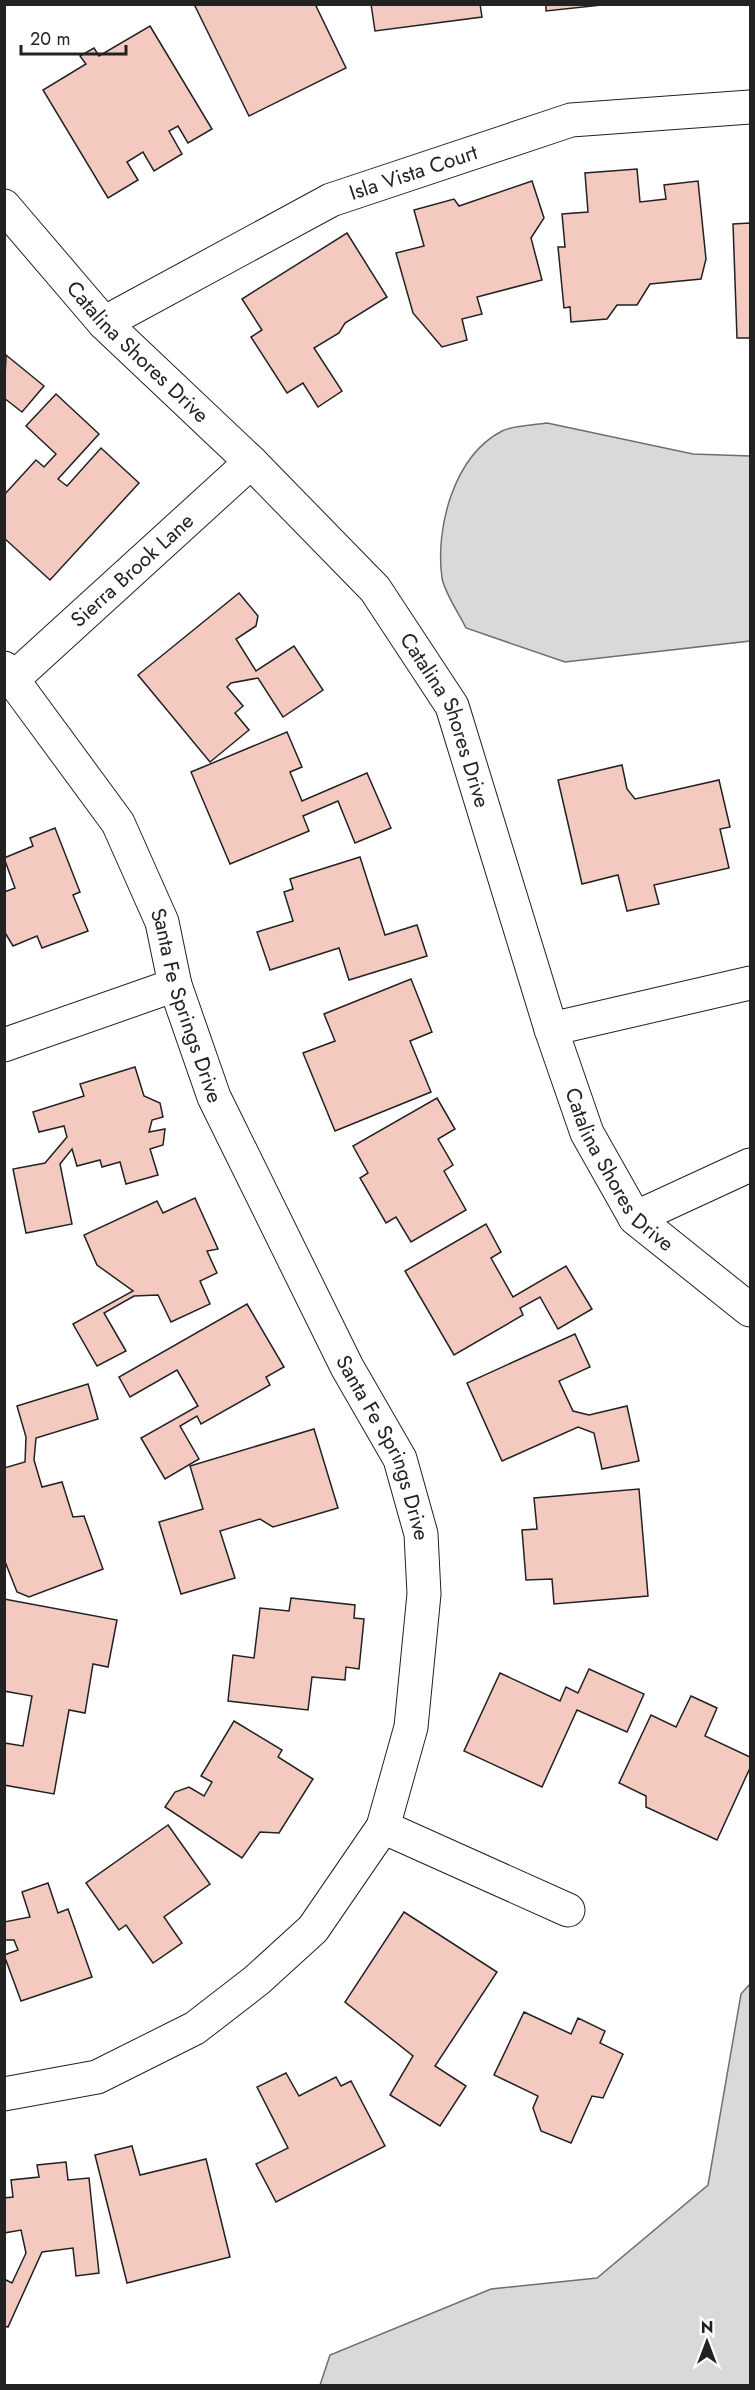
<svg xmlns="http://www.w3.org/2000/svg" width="755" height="2390" font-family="Jost,sans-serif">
<rect width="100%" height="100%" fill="#fff"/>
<!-- water -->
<g fill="#d9d9d9" stroke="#6f6f6f" stroke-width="1.5">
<path d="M 547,423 L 693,454 L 750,456 L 750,641 L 565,662 L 466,628 C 459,613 445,594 442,578 C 435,527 454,456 502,431 C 514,425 534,425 547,423 Z"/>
<polygon points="750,1984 750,2385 320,2385 330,2355 491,2289 597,2278 708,2185 741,1994"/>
</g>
<!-- building -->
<g fill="#f3c9c0" stroke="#222" stroke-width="1.5">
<polygon points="194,4 315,4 346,68 249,116"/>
<polygon points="371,4 480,4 482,17 375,31"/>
<polygon points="546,4 611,4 546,11"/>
<polygon points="150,26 212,129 188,143 178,126 169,131 182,154 154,171 143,152 127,162 138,180 108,198 43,90 86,64 80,56 94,48 99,56"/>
<polygon points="637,169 640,202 666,199 664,185 698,181 706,259 701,279 650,284 637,305 617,305 607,319 571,322 570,307 564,308 558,247 565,247 562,214 588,212 585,173"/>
<polygon points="532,181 544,218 531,238 542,280 477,297 482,314 462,319 467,340 442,347 413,313 396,253 424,246 414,210 454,199 459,206"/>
<polygon points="750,223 750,338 737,338 733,224"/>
<polygon points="347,233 387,297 345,323 339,333 314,348 342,391 318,407 303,383 287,393 251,337 262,330 242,299"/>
<polygon points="6,355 44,386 22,412 4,398"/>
<polygon points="56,394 99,434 58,479 67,486 101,448 139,483 50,580 4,538 4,495 36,460 44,467 56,454 26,426"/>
<polygon points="239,593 258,616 256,626 236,639 256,671 294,646 323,690 283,717 258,678 231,683 227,687 243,706 235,713 249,730 210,762 138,675"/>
<polygon points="287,732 302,767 290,772 302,801 367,773 391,828 355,843 338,801 303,816 309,831 230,864 191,772"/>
<polygon points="622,765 627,789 635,799 719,780 730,827 720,829 729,868 654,885 659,904 627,911 618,875 582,884 558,780"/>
<polygon points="55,828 80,892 73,895 88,931 42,948 37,936 13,946 4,931 4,892 15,888 4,858 33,846 30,838"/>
<polygon points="360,857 385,935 417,925 427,956 349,980 339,948 270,970 257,932 293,921 284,892 293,889 290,879"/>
<polygon points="411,979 432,1032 410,1041 431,1092 335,1131 303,1053 335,1041 324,1014"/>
<polygon points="135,1067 144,1096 160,1103 163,1117 152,1120 149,1132 165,1129 163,1145 150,1149 158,1175 126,1184 120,1162 102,1167 100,1160 77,1166 72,1149 60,1164 72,1224 26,1233 13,1169 45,1163 67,1137 64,1126 39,1132 33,1112 84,1096 80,1084"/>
<polygon points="437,1098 455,1129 438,1139 453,1165 444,1171 466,1210 411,1242 396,1217 386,1223 360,1178 368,1173 353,1146"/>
<polygon points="195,1198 218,1249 207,1251 217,1273 200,1281 210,1304 171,1322 158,1295 134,1296 104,1313 126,1351 97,1366 73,1324 133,1291 97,1265 84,1235 157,1201 163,1213"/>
<polygon points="486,1224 501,1252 491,1258 513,1297 566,1266 592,1309 558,1329 540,1297 520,1308 523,1315 454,1355 405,1271"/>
<polygon points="247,1304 284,1367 266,1377 270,1385 201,1424 197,1416 180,1426 199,1459 165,1479 141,1438 198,1406 177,1370 130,1397 119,1377"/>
<polygon points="575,1334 590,1367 559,1381 573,1411 589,1415 627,1406 639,1461 602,1469 594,1433 578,1427 502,1461 467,1383"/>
<polygon points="88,1384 98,1419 36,1438 34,1460 42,1487 62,1482 73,1517 84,1516 103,1569 29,1597 17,1592 4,1559 4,1468 25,1462 26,1437 17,1406"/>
<polygon points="314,1429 338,1508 273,1527 260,1519 220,1531 235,1578 181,1594 159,1522 203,1509 190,1466"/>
<polygon points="639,1489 648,1596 554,1604 552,1579 526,1580 522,1530 537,1529 534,1498"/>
<polygon points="291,1598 355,1605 354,1618 364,1619 359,1669 346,1667 345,1680 312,1677 308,1710 228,1701 233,1655 254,1658 260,1608 289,1611"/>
<polygon points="4,1599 117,1620 108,1667 93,1664 85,1713 69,1710 54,1794 4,1785 4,1743 23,1746 32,1696 4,1691"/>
<polygon points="589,1669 644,1694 627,1732 577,1710 542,1787 464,1751 500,1673 560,1701 566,1687 578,1693"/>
<polygon points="691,1696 717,1708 705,1736 750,1757 750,1768 717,1840 646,1807 646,1796 619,1783 651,1715 676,1727"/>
<polygon points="234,1721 282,1750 278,1757 313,1779 279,1833 260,1832 242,1858 165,1807 175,1792 189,1787 204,1796 212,1782 201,1776"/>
<polygon points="168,1825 210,1884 164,1917 182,1943 153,1963 126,1925 119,1930 86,1883"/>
<polygon points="48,1883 58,1913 68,1909 92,1977 21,2001 4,1955 18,1950 14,1940 4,1940 4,1922 30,1917 22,1892"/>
<polygon points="404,1912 497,1972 435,2066 466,2086 440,2126 390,2095 413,2056 345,2002"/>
<polygon points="524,2012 571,2034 578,2018 605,2031 600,2043 623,2054 603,2098 592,2096 571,2143 541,2131 533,2108 538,2096 494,2075"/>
<polygon points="286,2073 299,2096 336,2077 341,2086 351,2081 385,2146 276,2202 256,2164 288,2148 257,2087"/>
<polygon points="132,2146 140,2175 206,2159 230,2257 127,2283 95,2155"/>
<polygon points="66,2162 68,2180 89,2178 99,2273 76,2276 73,2248 42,2252 8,2327 4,2326 4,2279 12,2283 26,2253 21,2230 4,2233 4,2198 13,2197 11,2180 39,2177 37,2165"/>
</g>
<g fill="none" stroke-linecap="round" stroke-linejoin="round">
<defs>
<g id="minor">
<path id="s1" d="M 4,206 L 104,323 L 251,462 L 375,589 L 452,706 L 551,1029 L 587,1133 L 635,1218 L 750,1310"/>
<path id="s2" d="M 104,323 L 331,200 L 571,120 L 750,107"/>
<path id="s3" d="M 4,668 L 118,823 L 162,922 L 175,985 L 214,1097 L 347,1367 L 400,1459 L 421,1534 L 424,1594 L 411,1727 L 383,1827 L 313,1929 L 257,1980 L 195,2028 L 97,2077 L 4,2094"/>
<path id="s4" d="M 14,678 L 251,462"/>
<polyline points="551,1029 750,983"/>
<polyline points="4,1045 175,985"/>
<polyline points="635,1218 750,1165"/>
<polyline points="383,1827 568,1910"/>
</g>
</defs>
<!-- minor casing -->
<use href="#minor" stroke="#222" stroke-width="35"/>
<!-- minor -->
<use href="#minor" stroke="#fff" stroke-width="33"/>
</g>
<g text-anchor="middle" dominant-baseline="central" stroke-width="4.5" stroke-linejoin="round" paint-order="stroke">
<!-- street labels -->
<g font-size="21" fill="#222" stroke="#fff">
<text stroke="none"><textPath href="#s2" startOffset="345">Isla Vista Court</textPath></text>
<text stroke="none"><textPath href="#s1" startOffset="198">Catalina Shores Drive</textPath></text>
<text stroke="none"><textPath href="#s4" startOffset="160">Sierra Brook Lane</textPath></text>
<text stroke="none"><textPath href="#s1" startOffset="684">Catalina Shores Drive</textPath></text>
<text stroke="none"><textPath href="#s3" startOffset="388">Santa Fe Springs Drive</textPath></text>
<text stroke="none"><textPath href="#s1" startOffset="1170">Catalina Shores Drive</textPath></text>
<text stroke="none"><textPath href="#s3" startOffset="874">Santa Fe Springs Drive</textPath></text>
</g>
</g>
<!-- border -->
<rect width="755" height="2390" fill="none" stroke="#222222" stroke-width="12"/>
<!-- north arrow -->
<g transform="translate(707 2342)" stroke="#ffffff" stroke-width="4.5" paint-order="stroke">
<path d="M0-4.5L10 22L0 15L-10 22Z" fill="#222222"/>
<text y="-9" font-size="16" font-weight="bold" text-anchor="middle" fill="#222222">N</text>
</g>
<!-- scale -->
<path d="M21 45v9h105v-9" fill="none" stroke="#222222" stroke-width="3"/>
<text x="30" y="45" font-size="18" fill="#222222" stroke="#ffffff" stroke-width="4.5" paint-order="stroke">20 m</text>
</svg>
